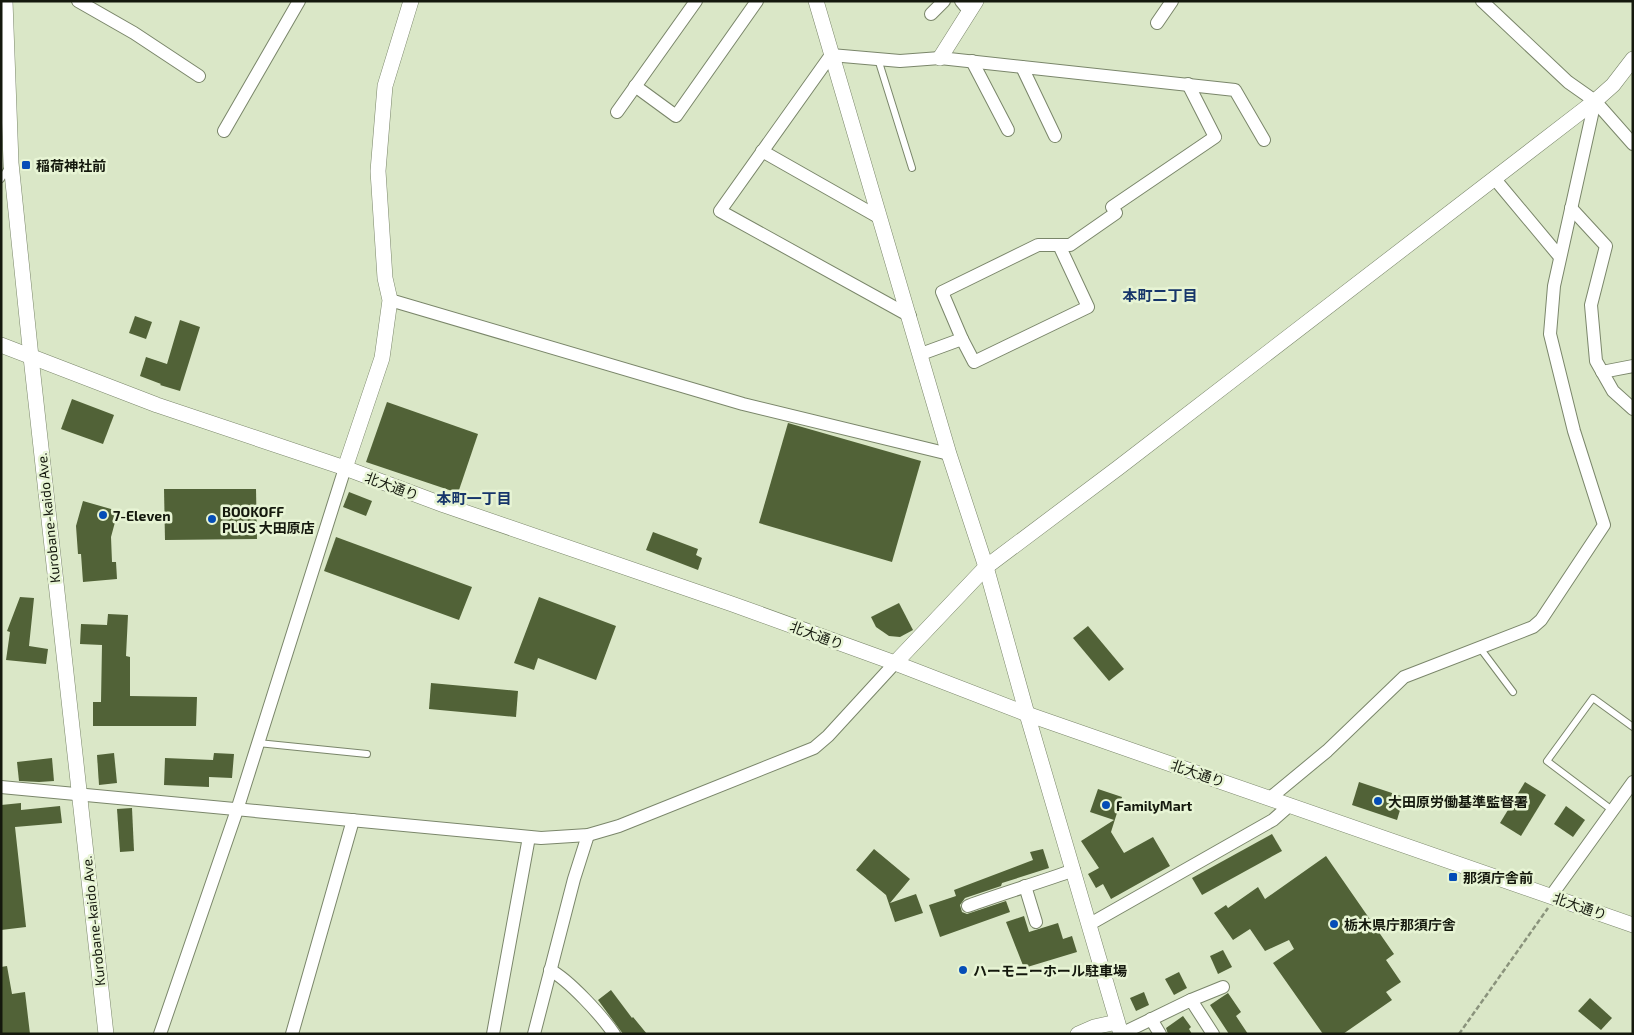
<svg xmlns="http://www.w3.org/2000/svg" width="1634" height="1035" font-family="'Exo 2','Noto Sans JP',sans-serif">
<rect width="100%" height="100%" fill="#dae7c7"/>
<!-- building -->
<g fill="#516237">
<polygon points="135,316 152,322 146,339 129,333"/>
<polygon points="180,320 200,327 180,391 160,385 161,384 140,376 146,357 167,364"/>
<polygon points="72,399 114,415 103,444 61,429"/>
<polygon points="387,402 478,434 458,493 366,462"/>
<polygon points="788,423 921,461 892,562 759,523"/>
<polygon points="164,489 256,489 257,539 165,540"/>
<polygon points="349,492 372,501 366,516 343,507"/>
<polygon points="83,501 118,511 111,537 112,562 116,562 117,579 83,582 81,554 78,554 76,526"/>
<polygon points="653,532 698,549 696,555 702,558 698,570 646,550"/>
<polygon points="336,537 472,587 459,620 324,571"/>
<polygon points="20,597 34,598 29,646 48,649 46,664 6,660 10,632 7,631"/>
<polygon points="539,597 616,626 596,680 538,658 534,670 514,663"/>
<polygon points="899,603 913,630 900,637 889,636 876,627 871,617"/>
<polygon points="108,614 128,615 126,656 130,657 130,696 197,697 196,726 93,726 93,702 101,702 102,645 80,644 81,624 107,625"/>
<polygon points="1088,626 1124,669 1109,681 1073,638"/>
<polygon points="431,683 518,691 516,717 429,709"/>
<polygon points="114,753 117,783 99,785 97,755"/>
<polygon points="214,753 234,754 232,778 209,777 209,787 164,785 165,758 213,760"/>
<polygon points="52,758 54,781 39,782 19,781 17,762"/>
<polygon points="1359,782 1404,797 1397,820 1352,805"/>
<polygon points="1525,782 1546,795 1521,836 1500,823"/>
<polygon points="1098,789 1122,797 1111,832 1124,853 1153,837 1170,866 1111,899 1103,884 1096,888 1088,874 1099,868 1081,841 1114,820 1090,812"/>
<polygon points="21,803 21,810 60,806 62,823 15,827 26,927 1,930 1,805"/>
<polygon points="1566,806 1585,820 1573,837 1554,824"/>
<polygon points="132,808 134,851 120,852 117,809"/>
<polygon points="1272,834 1282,851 1202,895 1192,878"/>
<polygon points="874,849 910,879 890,903 916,894 923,913 895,922 886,895 856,870"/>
<polygon points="1043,849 1049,868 1002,883 1001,886 965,898 960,905 962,912 967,914 1006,901 1010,912 940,937 929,905 956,896 954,890 1033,860 1030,852"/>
<polygon points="1326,856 1394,954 1386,960 1401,982 1386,992 1392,1000 1343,1034 1323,1034 1273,963 1294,949 1289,940 1265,951 1250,929 1233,940 1214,913 1226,905 1228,908 1258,887 1265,899"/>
<polygon points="1024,916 1029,932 1058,923 1063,939 1072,936 1077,952 1024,968 1006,922"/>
<polygon points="1223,950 1232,967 1218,974 1210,956"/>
<polygon points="7,966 12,994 25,992 30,1034 1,1034 1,967"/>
<polygon points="1179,972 1187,988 1174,995 1165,979"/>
<polygon points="611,990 632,1018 633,1017 647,1034 623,1034 598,1000"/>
<polygon points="1144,992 1149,1005 1136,1011 1130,998"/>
<polygon points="1228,993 1241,1012 1236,1016 1248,1034 1229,1034 1210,1005"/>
<polygon points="1590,998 1612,1018 1601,1030 1578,1011"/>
<polygon points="1183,1016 1191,1027 1189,1029 1192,1034 1168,1034 1166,1028"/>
</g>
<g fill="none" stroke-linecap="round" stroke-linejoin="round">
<defs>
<g id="service">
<polyline points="878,59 912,168"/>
<polyline points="1,179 8,168"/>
<polyline points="1480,648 1513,692"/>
<polyline points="258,743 367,754"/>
<polyline points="1612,810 1547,761 1593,698 1633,727"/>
</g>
<g id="minor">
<polyline points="78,1 134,33 199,76"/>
<polyline points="961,1 970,12"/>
<polyline points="1482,1 1568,82 1595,101 1633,144"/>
<polyline points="931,14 944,1"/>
<polyline points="1157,23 1172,1"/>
<polyline points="972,61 1008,130"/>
<polyline points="1022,67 1055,136"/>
<polyline points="635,86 676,116 757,1"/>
<polyline points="617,112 696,1"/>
<polyline points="224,131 299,1"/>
<polyline points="762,151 880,218"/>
<polyline points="1494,178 1560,257"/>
<polyline points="1571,208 1606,246 1591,305 1596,361 1613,391 1633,409"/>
<polyline points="390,300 743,404 949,454"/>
<polyline points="910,316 720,211 831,55 900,61 940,58 1235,90 1264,140"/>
<polyline points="962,339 974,362 1088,307 1059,245"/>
<polyline points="921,354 962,339 942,292 1038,245 1070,245 1116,213 1112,207 1215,137 1188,84"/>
<polyline points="1602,372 1633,366"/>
<polyline points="1,787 541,838 588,835 619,826 814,748 828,736 895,663"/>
<polyline points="1270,798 1327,751 1404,677 1533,627 1541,620 1604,525 1574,431 1550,334 1554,286 1595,101"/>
<polyline points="1025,886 1036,922"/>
<polyline points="1551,896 1633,782"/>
<path d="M 968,906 C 1003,893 1038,883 1074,870"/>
<polyline points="1090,924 1273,820 1290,805"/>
<path d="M 550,970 C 569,980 602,1016 614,1034"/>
<polyline points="1191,1000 1223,987"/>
<polyline points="1151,1019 1160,1034"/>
<polyline points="160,1034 237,810 345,468"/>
<polyline points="292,1034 353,820"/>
<polyline points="493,1034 529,837"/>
<polyline points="534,1034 574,879 588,835"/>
<polyline points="1121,1034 1191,1000 1213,1034"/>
</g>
<g id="tertiary">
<polyline points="5,1 11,163 31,357 106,1034"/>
<polyline points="816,1 949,454 986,567 1027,714 1121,1034"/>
<polyline points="940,58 976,1"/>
<polyline points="1,345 157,405 345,468 444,505 732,604 895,663 1027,714 1633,925"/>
<polyline points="345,468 382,358 390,300 385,278 378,171 385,86 411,1"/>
<polyline points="895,663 986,567 1118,468 1595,101 1613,85 1633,59"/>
<polyline points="1078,1034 1094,1027 1117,1022"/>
</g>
</defs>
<!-- service casing -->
<use href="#service" stroke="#7a866a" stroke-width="8"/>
<!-- minor casing -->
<use href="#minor" stroke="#7a866a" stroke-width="14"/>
<!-- tertiary casing -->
<use href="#tertiary" stroke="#7a866a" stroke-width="16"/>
<!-- path -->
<polyline stroke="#8a937c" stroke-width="2.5" stroke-dasharray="5 2.5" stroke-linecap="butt" points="1459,1034 1548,908"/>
<!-- service -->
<use href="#service" stroke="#fff" stroke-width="6"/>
<!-- minor -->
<use href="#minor" stroke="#fff" stroke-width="12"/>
<!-- tertiary -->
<use href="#tertiary" stroke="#fff" stroke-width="15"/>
</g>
<!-- markers -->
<g fill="#054db7" stroke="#e7f4d4" stroke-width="2">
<rect x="21" y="160" width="10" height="10" rx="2.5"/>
<circle cx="103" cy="515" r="5"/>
<circle cx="212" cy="519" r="5"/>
<circle cx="1378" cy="801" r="5"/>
<circle cx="1106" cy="805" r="5"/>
<rect x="1448" y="872" width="10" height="10" rx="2.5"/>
<circle cx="1334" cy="924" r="5"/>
<circle cx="963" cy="970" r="5"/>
</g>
<g text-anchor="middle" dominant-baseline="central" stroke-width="5" stroke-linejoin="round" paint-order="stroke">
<!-- poi labels -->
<g font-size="14" font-weight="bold" fill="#14180d" stroke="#e7f4d4" text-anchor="start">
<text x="36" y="165">稲荷神社前</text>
<text x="222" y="511">BOOKOFF<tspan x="222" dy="16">PLUS 大田原店</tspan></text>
<text x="113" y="515">7-Eleven</text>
<text x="1388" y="801">大田原労働基準監督署</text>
<text x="1116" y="805">FamilyMart</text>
<text x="1463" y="877">那須庁舎前</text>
<text x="1344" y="924">栃木県庁那須庁舎</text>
<text x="973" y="970">ハーモニーホール駐車場</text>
</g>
<!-- street labels -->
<g font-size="14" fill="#14180d" stroke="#e7f4d4">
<text transform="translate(392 486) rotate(20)">北大通り</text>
<text transform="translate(48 518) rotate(-96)">Kurobane-kaido Ave.</text>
<text transform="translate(817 635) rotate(20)">北大通り</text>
<text transform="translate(1198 773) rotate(19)">北大通り</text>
<text transform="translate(1580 906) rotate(19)">北大通り</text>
<text transform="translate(93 921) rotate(-96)">Kurobane-kaido Ave.</text>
</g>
<!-- neighbourhood labels -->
<g font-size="15" font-weight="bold" fill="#16356a" stroke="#e7f4d4">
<text x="1160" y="295">本町二丁目</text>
<text x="474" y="498">本町一丁目</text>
</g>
</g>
<!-- border -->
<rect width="1634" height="1035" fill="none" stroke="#14180d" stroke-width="5"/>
</svg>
